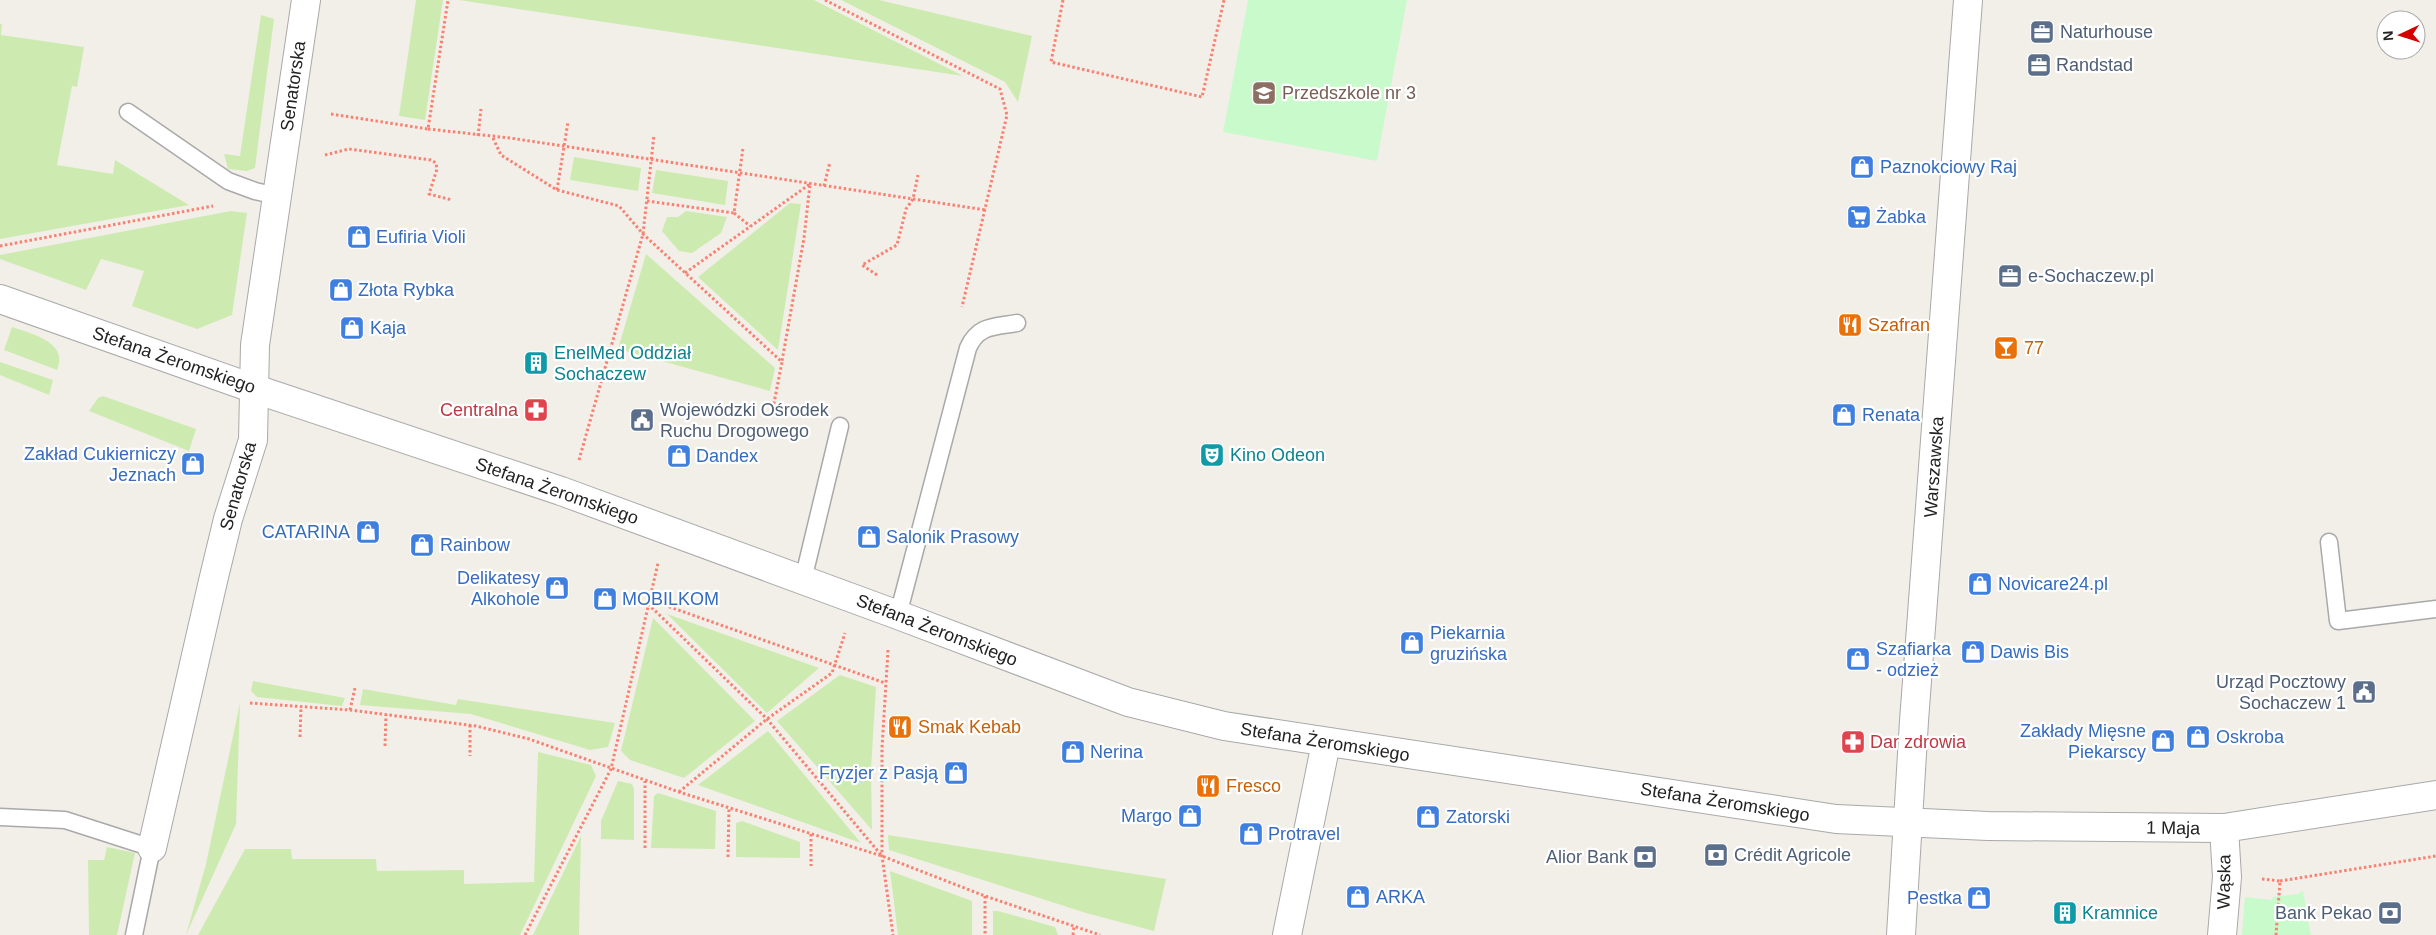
<svg xmlns="http://www.w3.org/2000/svg" width="2436" height="935" font-family="Helvetica,sans-serif">
<rect width="100%" height="100%" fill="#f2efe9"/>
<!-- grass -->
<g fill="#cdebb0">
<polygon points="416,0 443,0 425,120 399,116"/>
<polygon points="459,0 814,0 963,76"/>
<polygon points="841,0 879,0 1032,36 1018,102 1005,82"/>
<polygon points="261,15 274,19 255,168 247,171 228,169 224,154 240,156"/>
<polygon points="0,24 2,24 1,35 84,47 77,87 72,86 57,165 113,174 115,160 189,205 0,239"/>
<polygon points="574,157 641,168 638,191 570,180"/>
<polygon points="656,170 728,181 725,205 652,193"/>
<polygon points="790,203 801,204 778,350 698,277"/>
<polygon points="231,211 247,213 232,315 197,329 132,306 144,271 101,259 86,290 0,259 0,255"/>
<polygon points="686,211 727,217 721,233 692,253 679,251 662,231 667,217 678,217"/>
<polygon points="646,254 775,368 770,391 618,349"/>
<path d="M 12,327 C 29,333 70,342 57,370 L 4,350 Z"/>
<polygon points="0,362 53,380 49,395 0,375"/>
<polygon points="103,396 196,429 189,451 89,411 98,398"/>
<polygon points="667,614 819,668 767,713"/>
<polygon points="653,618 755,721 684,778 630,760 621,751"/>
<polygon points="840,675 876,687 871,769 872,830 777,721"/>
<polygon points="253,681 345,698 342,706 257,697 251,691"/>
<polygon points="363,689 456,705 458,699 615,723 608,747 590,750 471,714 360,705"/>
<polygon points="240,703 236,824 186,935 206,864"/>
<polygon points="768,731 861,843 698,785"/>
<polygon points="538,752 591,765 596,776 520,935 198,935 245,849 291,849 292,859 376,859 377,871 464,870 464,884 534,882"/>
<polygon points="618,781 632,784 634,789 634,840 601,839 601,821"/>
<polygon points="658,793 716,811 715,849 651,848 654,796"/>
<polygon points="742,821 800,842 800,858 736,857 736,823"/>
<polygon points="888,835 1166,879 1154,931 1086,913 889,850"/>
<polygon points="581,836 579,935 533,935"/>
<polygon points="107,847 135,853 117,935 89,935 88,860 104,860"/>
<polygon points="890,871 972,901 972,935 898,935"/>
<polygon points="993,911 998,911 1055,927 1058,935 993,935"/>
</g>
<!-- park -->
<g fill="#c8facc">
<polygon points="1248,0 1407,0 1377,161 1223,132"/>
<polygon points="2303,891 2311,935 2242,935 2245,897 2272,900 2273,897 2298,894"/>
</g>
<g fill="none" stroke-linecap="round" stroke-linejoin="round">
<defs>
<g id="service">
<polyline points="128,112 228,181 255,191 277,196"/>
<polyline points="2329,542 2338,621 2436,609"/>
<polyline points="803,580 840,426"/>
<path d="M 898,615 L 968,348 C 978,325 994,327 1017,323"/>
<polyline points="0,817 65,820 152,848 134,935"/>
</g>
<g id="minor">
<polyline points="0,299 255,389 561,491 898,615 1128,702 1224,726 1836,819 1988,826 2224,828 2436,795"/>
<polyline points="152,848 213,581 228,519 253,440 255,345 306,0"/>
<polyline points="1287,935 1326,743"/>
<polyline points="2222,935 2227,877 2224,828"/>
</g>
<polyline id="tertiary" points="1901,935 1914,721 1968,0"/>
</defs>
<!-- service casing -->
<use href="#service" stroke="#a9a9a9" stroke-width="19"/>
<!-- minor casing -->
<use href="#minor" stroke="#a9a9a9" stroke-width="30"/>
<!-- tertiary casing -->
<use href="#tertiary" stroke="#a9a9a9" stroke-width="30"/>
<!-- path -->
<g stroke="#fa8072" stroke-width="3" stroke-dasharray="2.5 2.5" stroke-linecap="butt">
<polyline points="825,0 1000,89 1007,115 962,307"/>
<polyline points="1063,0 1051,62 1202,97 1224,0"/>
<polyline points="331,114 428,129 448,0"/>
<polyline points="428,129 510,138 986,210"/>
<polyline points="478,136 481,109"/>
<polyline points="493,138 501,155 557,190 619,206 643,234 782,362 773,408"/>
<polyline points="325,155 349,149 431,160 436,163 437,169 429,194 452,200"/>
<polyline points="824,186 830,162"/>
<polyline points="557,190 568,122"/>
<polyline points="647,201 734,213 743,148"/>
<polyline points="734,213 750,226"/>
<polyline points="0,246 213,206"/>
<polyline points="685,273 810,184 804,238 782,361"/>
<polyline points="877,275 862,265 897,245 906,209 913,199 918,175"/>
<polyline points="579,460 643,234 654,135"/>
<polyline points="650,600 885,683"/>
<polyline points="648,604 767,719 882,856"/>
<polyline points="888,650 882,748 882,856 893,935"/>
<polyline points="250,703 350,710 476,726 529,739 679,792 882,856 985,896 1100,935"/>
<polyline points="350,710 355,688"/>
<polyline points="470,725 470,756"/>
<polyline points="300,737 301,707"/>
<polyline points="385,746 386,715"/>
<polyline points="679,792 767,719 832,673 845,633"/>
<polyline points="811,834 811,866"/>
<polyline points="645,848 645,781"/>
<polyline points="728,857 729,808"/>
<polyline points="2262,879 2280,881 2276,935"/>
<polyline points="2280,881 2436,856"/>
<polyline points="985,896 985,935"/>
<polyline points="525,935 611,769 658,563"/>
<polyline points="1073,935 1074,927"/>
</g>
<!-- service -->
<use href="#service" stroke="#fff" stroke-width="16"/>
<!-- minor -->
<use href="#minor" stroke="#fff" stroke-width="28"/>
<!-- tertiary -->
<use href="#tertiary" stroke="#fff" stroke-width="28"/>
</g>
<!-- icons -->
<defs>
<symbol id="office-square" viewBox="-11 -11 22 22"><rect x="-9" y="-9" width="18" height="18" rx="4" fill="#5c6f8a" stroke="#fff"/><path d="M-6-3h4V-5.5h4V-3h4V5H-6ZM-1-4.5V-3h2v-1.5ZM-6 0V1H6V0Z" fill="#fff"/></symbol>
<symbol id="school-square" viewBox="-11 -11 22 22"><rect x="-9" y="-9" width="18" height="18" rx="4" fill="#8d6e63" stroke="#fff"/><path d="M0-5L7-2L0 1L-7-2ZM-4 1L0 2.5L4 1V4Q0 6-4 4Z" fill="#fff"/></symbol>
<symbol id="shop-square" viewBox="-11 -11 22 22"><rect x="-9" y="-9" width="18" height="18" rx="4" fill="#3f7fe0" stroke="#fff"/><path d="M-5-2.5h2.3a2.7 3.5 0 0 1 5.4 0H5L5.5 6h-11ZM-1.5-2.5h3a1.5 2.3 0 0 0-3 0Z" fill="#fff"/></symbol>
<symbol id="supermarket-square" viewBox="-11 -11 22 22"><rect x="-9" y="-9" width="18" height="18" rx="4" fill="#3f7fe0" stroke="#fff"/><path d="M-6-5.5h2.5l.6 2H6L4.5 2H-2.5L-4.4-4H-6ZM-1.5 3.2a1.3 1.3 0 1 0 .1 0ZM3 3.2a1.3 1.3 0 1 0 .1 0Z" fill="#fff"/></symbol>
<symbol id="restaurant-square" viewBox="-11 -11 22 22"><rect x="-9" y="-9" width="18" height="18" rx="4" fill="#e8710a" stroke="#fff"/><path d="M-5-6h1v4h1v-4h1v4h1v-4h1v5L-1.5 .5V6h-2V.5L-5-1ZM5-6V6H3V1.5H1.5Q1.5-4 5-6Z" fill="#fff"/></symbol>
<symbol id="bar-square" viewBox="-11 -11 22 22"><rect x="-9" y="-9" width="18" height="18" rx="4" fill="#e8710a" stroke="#fff"/><path d="M-6-5H6L.8 .8V4.5H3.5V6h-7V4.5H-.8V.8Z" fill="#fff"/></symbol>
<symbol id="building-square" viewBox="-11 -11 22 22"><rect x="-9" y="-9" width="18" height="18" rx="4" fill="#0f9aa8" stroke="#fff"/><path d="M-4-6H4V6H1V3H-1V6H-4ZM-2.5-4.3h1.7v1.8h-1.7ZM.8-4.3h1.7v1.8H.8ZM-2.5-1h1.7V.8h-1.7ZM.8-1h1.7V.8H.8Z" fill="#fff"/></symbol>
<symbol id="pharmacy-square" viewBox="-11 -11 22 22"><rect x="-9" y="-9" width="18" height="18" rx="4" fill="#e0444e" stroke="#fff"/><path d="M-2-6h4v4h4v4h-4v4h-4v-4h-4v-4h4Z" fill="#fff"/></symbol>
<symbol id="civic-square" viewBox="-11 -11 22 22"><rect x="-9" y="-9" width="18" height="18" rx="4" fill="#5c6f8a" stroke="#fff"/><path d="M-.6-6.5H3V-4.5H.6V-3L4-1V1h2V6H-6V1h2V-1L-.6-3ZM-1.2 2.5V6h2.4V2.5Z" fill="#fff"/></symbol>
<symbol id="theatre-square" viewBox="-11 -11 22 22"><rect x="-9" y="-9" width="18" height="18" rx="4" fill="#0f9aa8" stroke="#fff"/><path d="M-5-5.5Q0-4 5-5.5V0Q5 5 0 6Q-5 5-5 0ZM-3.3-2.5H-1v1.5H-3.3ZM1-2.5H3.3v1.5H1ZM-2.8 1Q0 5.5 2.8 1Z" fill="#fff"/></symbol>
<symbol id="bank-square" viewBox="-11 -11 22 22"><rect x="-9" y="-9" width="18" height="18" rx="4" fill="#5c6f8a" stroke="#fff"/><path d="M-6-4H6V4H-6ZM0-2.3a2.3 2.3 0 1 0 0 4.6a2.3 2.3 0 1 0 0-4.6Z" fill="#fff"/></symbol>
</defs>
<g fill-rule="evenodd">
<use href="#office-square" x="2028" y="18" width="28" height="28"/>
<use href="#office-square" x="2025" y="51" width="28" height="28"/>
<use href="#school-square" x="1250" y="79" width="28" height="28"/>
<use href="#shop-square" x="1848" y="153" width="28" height="28"/>
<use href="#supermarket-square" x="1845" y="203" width="28" height="28"/>
<use href="#shop-square" x="345" y="223" width="28" height="28"/>
<use href="#office-square" x="1996" y="262" width="28" height="28"/>
<use href="#shop-square" x="327" y="276" width="28" height="28"/>
<use href="#restaurant-square" x="1836" y="311" width="28" height="28"/>
<use href="#shop-square" x="338" y="314" width="28" height="28"/>
<use href="#bar-square" x="1992" y="334" width="28" height="28"/>
<use href="#building-square" x="522" y="349" width="28" height="28"/>
<use href="#pharmacy-square" x="522" y="396" width="28" height="28"/>
<use href="#shop-square" x="1830" y="401" width="28" height="28"/>
<use href="#civic-square" x="628" y="406" width="28" height="28"/>
<use href="#theatre-square" x="1198" y="441" width="28" height="28"/>
<use href="#shop-square" x="665" y="442" width="28" height="28"/>
<use href="#shop-square" x="179" y="450" width="28" height="28"/>
<use href="#shop-square" x="354" y="518" width="28" height="28"/>
<use href="#shop-square" x="855" y="523" width="28" height="28"/>
<use href="#shop-square" x="408" y="531" width="28" height="28"/>
<use href="#shop-square" x="1966" y="570" width="28" height="28"/>
<use href="#shop-square" x="543" y="574" width="28" height="28"/>
<use href="#shop-square" x="591" y="585" width="28" height="28"/>
<use href="#shop-square" x="1398" y="629" width="28" height="28"/>
<use href="#shop-square" x="1959" y="638" width="28" height="28"/>
<use href="#shop-square" x="1844" y="645" width="28" height="28"/>
<use href="#civic-square" x="2350" y="678" width="28" height="28"/>
<use href="#restaurant-square" x="886" y="713" width="28" height="28"/>
<use href="#shop-square" x="2184" y="723" width="28" height="28"/>
<use href="#shop-square" x="2149" y="727" width="28" height="28"/>
<use href="#pharmacy-square" x="1839" y="728" width="28" height="28"/>
<use href="#shop-square" x="1059" y="738" width="28" height="28"/>
<use href="#shop-square" x="942" y="759" width="28" height="28"/>
<use href="#restaurant-square" x="1194" y="772" width="28" height="28"/>
<use href="#shop-square" x="1176" y="802" width="28" height="28"/>
<use href="#shop-square" x="1414" y="803" width="28" height="28"/>
<use href="#shop-square" x="1237" y="820" width="28" height="28"/>
<use href="#bank-square" x="1702" y="841" width="28" height="28"/>
<use href="#bank-square" x="1631" y="843" width="28" height="28"/>
<use href="#shop-square" x="1344" y="883" width="28" height="28"/>
<use href="#shop-square" x="1965" y="884" width="28" height="28"/>
<use href="#building-square" x="2051" y="899" width="28" height="28"/>
<use href="#bank-square" x="2376" y="899" width="28" height="28"/>
</g>
<g text-anchor="middle" dominant-baseline="central" stroke-width="4.5" stroke-linejoin="round" paint-order="stroke">
<!-- service labels -->
<g font-size="18" fill="#4e5e75" stroke="#fff" text-anchor="start">
<text x="2060" y="32">Naturhouse</text>
<text x="2056" y="65">Randstad</text>
<text x="2028" y="276">e-Sochaczew.pl</text>
<text x="660" y="410">Wojewódzki Ośrodek<tspan x="660" dy="21">Ruchu Drogowego</tspan></text>
<text x="2346" y="682" text-anchor="end">Urząd Pocztowy<tspan x="2346" dy="21">Sochaczew 1</tspan></text>
<text x="1734" y="855">Crédit Agricole</text>
<text x="1628" y="857" text-anchor="end">Alior Bank</text>
<text x="2372" y="913" text-anchor="end">Bank Pekao</text>
</g>
<!-- street labels -->
<g font-size="18" fill="#222" stroke="#fff">
<text transform="translate(293 86) rotate(-82)">Senatorska</text>
<text transform="translate(174 360) rotate(19)">Stefana Żeromskiego</text>
<text transform="translate(1934 467) rotate(-86)">Warszawska</text>
<text transform="translate(238 486) rotate(-74)">Senatorska</text>
<text transform="translate(557 491) rotate(19)">Stefana Żeromskiego</text>
<text transform="translate(937 630) rotate(21)">Stefana Żeromskiego</text>
<text transform="translate(1325 742) rotate(9)">Stefana Żeromskiego</text>
<text transform="translate(1725 802) rotate(9)">Stefana Żeromskiego</text>
<text transform="translate(2173 828) rotate(1)">1 Maja</text>
<text transform="translate(2224 882) rotate(-89)">Wąska</text>
</g>
<!-- education labels -->
<g font-size="18" fill="#785e54" stroke="#fff" text-anchor="start">
<text x="1282" y="93">Przedszkole nr 3</text>
</g>
<!-- shop labels -->
<g font-size="18" fill="#366cbe" stroke="#fff" text-anchor="start">
<text x="1880" y="167">Paznokciowy Raj</text>
<text x="1876" y="217">Żabka</text>
<text x="376" y="237">Eufiria Violi</text>
<text x="358" y="290">Złota Rybka</text>
<text x="370" y="328">Kaja</text>
<text x="1862" y="415">Renata</text>
<text x="176" y="454" text-anchor="end">Zakład Cukierniczy<tspan x="176" dy="21">Jeznach</tspan></text>
<text x="696" y="456">Dandex</text>
<text x="350" y="532" text-anchor="end">CATARINA</text>
<text x="886" y="537">Salonik Prasowy</text>
<text x="440" y="545">Rainbow</text>
<text x="540" y="578" text-anchor="end">Delikatesy<tspan x="540" dy="21">Alkohole</tspan></text>
<text x="1998" y="584">Novicare24.pl</text>
<text x="622" y="599">MOBILKOM</text>
<text x="1430" y="633">Piekarnia<tspan x="1430" dy="21">gruzińska</tspan></text>
<text x="1876" y="649">Szafiarka<tspan x="1876" dy="21">- odzież</tspan></text>
<text x="1990" y="652">Dawis Bis</text>
<text x="2146" y="731" text-anchor="end">Zakłady Mięsne<tspan x="2146" dy="21">Piekarscy</tspan></text>
<text x="2216" y="737">Oskroba</text>
<text x="1090" y="752">Nerina</text>
<text x="938" y="773" text-anchor="end">Fryzjer z Pasją</text>
<text x="1172" y="816" text-anchor="end">Margo</text>
<text x="1446" y="817">Zatorski</text>
<text x="1268" y="834">Protravel</text>
<text x="1376" y="897">ARKA</text>
<text x="1962" y="898" text-anchor="end">Pestka</text>
</g>
<!-- food labels -->
<g font-size="18" fill="#c56008" stroke="#fff" text-anchor="start">
<text x="1868" y="325">Szafran</text>
<text x="2024" y="348">77</text>
<text x="918" y="727">Smak Kebab</text>
<text x="1226" y="786">Fresco</text>
</g>
<!-- culture labels -->
<g font-size="18" fill="#0d838f" stroke="#fff" text-anchor="start">
<text x="554" y="353">EnelMed Oddział<tspan x="554" dy="21">Sochaczew</tspan></text>
<text x="1230" y="455">Kino Odeon</text>
<text x="2082" y="913">Kramnice</text>
</g>
<!-- health labels -->
<g font-size="18" fill="#be3a42" stroke="#fff" text-anchor="end">
<text x="518" y="410">Centralna</text>
<text x="1870" y="742" text-anchor="start">Dar zdrowia</text>
</g>
</g>
<!-- north arrow -->
<g transform="translate(2401 35) rotate(266)"><circle r="24" fill="#ffffff" stroke="#a7a7a7"/>
<path d="M0-4L9 19L0 12L-9 19Z" fill="#d40000"/>
<text y="-8" font-size="14" font-weight="bold" text-anchor="middle" fill="#222222">N</text>
</g>
</svg>
